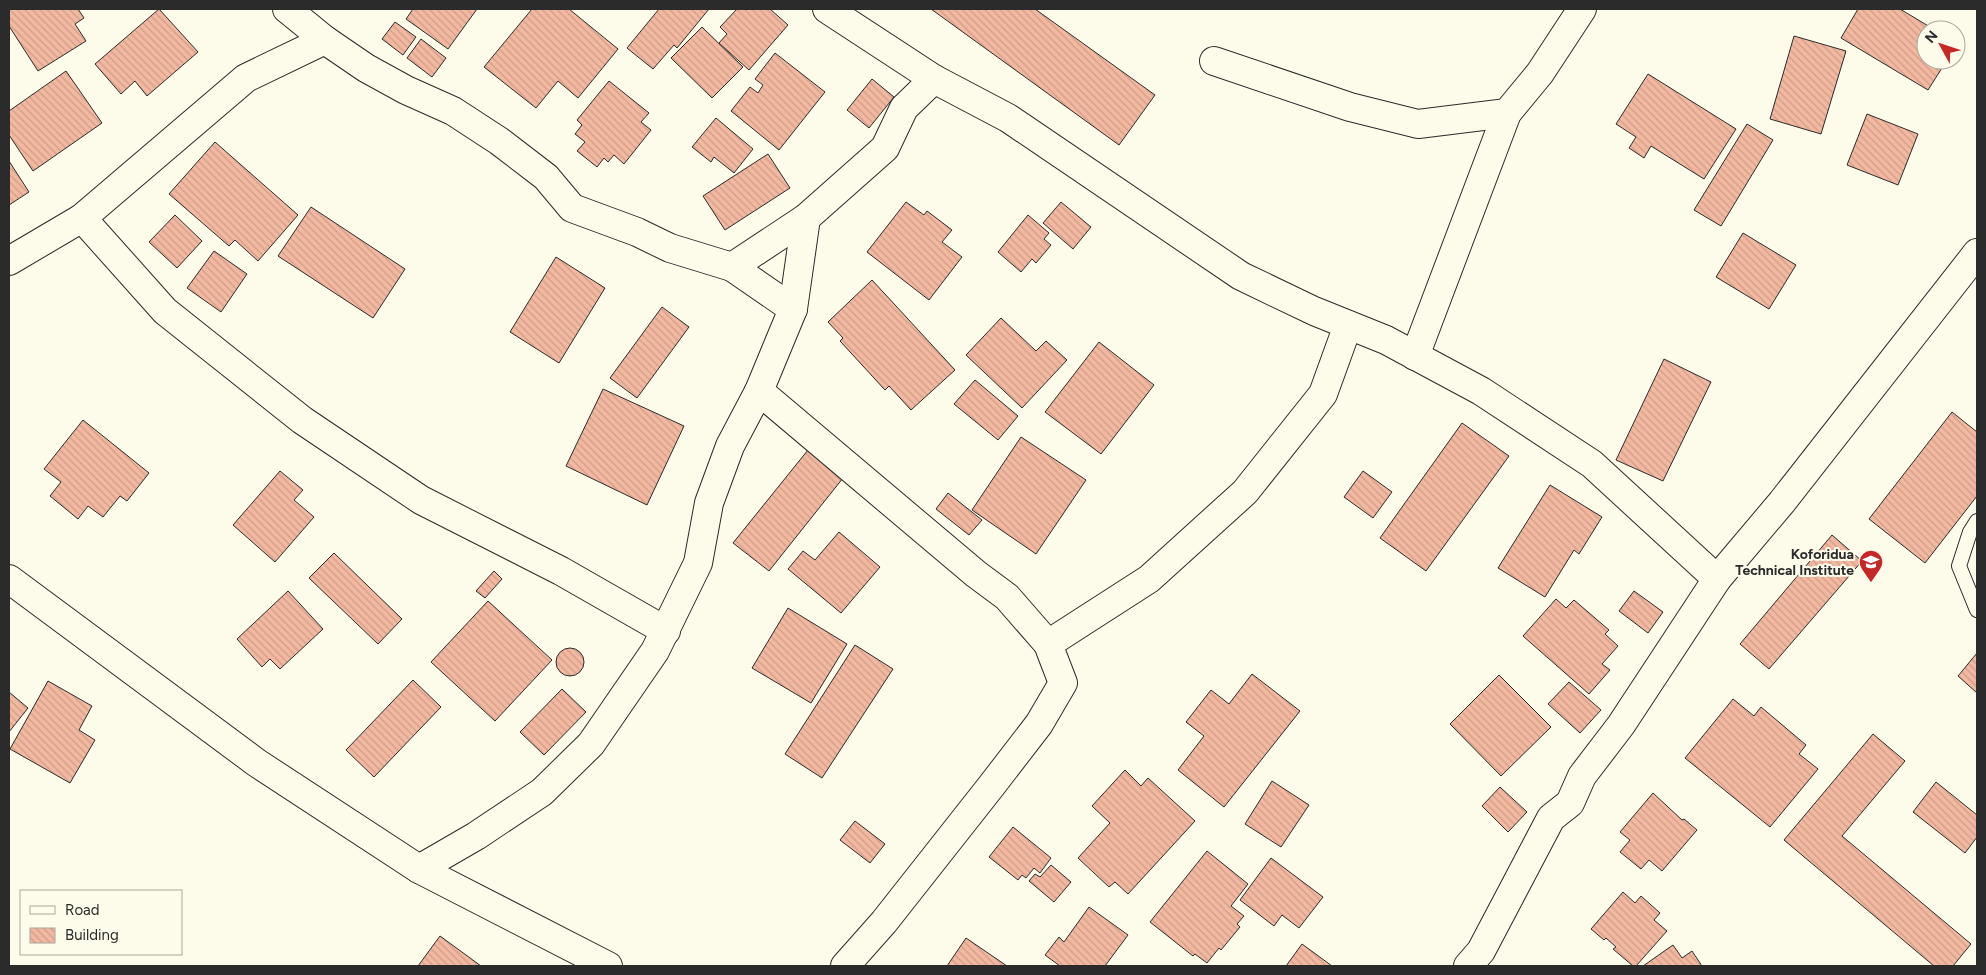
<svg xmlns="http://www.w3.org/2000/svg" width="1986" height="975" font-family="Figtree,sans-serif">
<defs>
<pattern id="building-back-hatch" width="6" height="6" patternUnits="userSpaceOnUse" patternTransform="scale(1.25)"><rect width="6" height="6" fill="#f2b8a0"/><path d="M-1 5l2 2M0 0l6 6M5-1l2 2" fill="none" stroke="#d09e8a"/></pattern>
</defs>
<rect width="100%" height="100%" fill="#fdfbea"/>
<!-- building -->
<g fill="url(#building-back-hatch)" stroke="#2b2b2b">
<polygon points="9,9 78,9 84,18 75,24 86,41 38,71 9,26"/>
<polygon points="159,9 198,52 147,96 135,81 121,94 95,64"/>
<polygon points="413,9 477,9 448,49 406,19"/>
<polygon points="532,9 569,9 618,49 578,98 558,81 536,108 484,67"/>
<polygon points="659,9 709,9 677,48 674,45 653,69 627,48"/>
<polygon points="737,9 770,9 788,25 749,70 719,43 727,34 720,27"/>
<polygon points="931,9 1035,9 1155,95 1119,145"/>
<polygon points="1858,9 1900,9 1935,30 1926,30 1926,60 1947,60 1928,90 1841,38"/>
<polygon points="395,22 416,37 403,55 382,39"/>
<polygon points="702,27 743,67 712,98 671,58"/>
<polygon points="1794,36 1846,51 1821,134 1770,119"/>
<polygon points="421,39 446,58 432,77 407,58"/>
<polygon points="775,53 825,92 779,150 731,111 750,87 758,93 763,85 755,79"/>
<polygon points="66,71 102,123 33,171 9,135 9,111"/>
<polygon points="1648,74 1736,129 1704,179 1651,146 1644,158 1629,148 1636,137 1616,124"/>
<polygon points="872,79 894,97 869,128 847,110"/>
<polygon points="609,81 649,113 641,122 651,130 624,164 614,155 608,162 604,158 597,167 577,151 585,142 575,134 582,125 577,120"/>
<polygon points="1867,114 1918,134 1898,185 1847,165"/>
<polygon points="716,118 753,149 734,173 714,157 711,162 692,147"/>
<polygon points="1747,124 1773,140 1721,226 1694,210"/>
<polygon points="215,142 298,215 258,261 235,240 229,246 169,194"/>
<polygon points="768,154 790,188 725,230 703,196"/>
<polygon points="9,161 29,192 9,205"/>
<polygon points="906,202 924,215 927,211 952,230 942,242 962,257 929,300 867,252"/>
<polygon points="1061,202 1091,227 1073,249 1043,223"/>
<polygon points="311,207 405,269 373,318 278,256"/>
<polygon points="175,215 202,241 177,268 149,242"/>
<polygon points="1028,215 1049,233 1044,239 1051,245 1036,263 1032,259 1021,272 998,252"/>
<polygon points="1743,233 1796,265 1769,309 1716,277"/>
<polygon points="214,251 247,274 221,312 187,288"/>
<polygon points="556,257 605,288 559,363 510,332"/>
<polygon points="872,280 955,370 911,410 889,386 885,390 840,341 843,338 828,322"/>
<polygon points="662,307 689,327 637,398 610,378"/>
<polygon points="1001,318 1036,351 1046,341 1067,360 1022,408 966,355"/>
<polygon points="1099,342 1154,385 1101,454 1045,412"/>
<polygon points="1664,359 1711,382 1663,481 1616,460"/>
<polygon points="975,380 1018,416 998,440 954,404"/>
<polygon points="603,389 684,426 647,505 566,466"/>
<polygon points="1952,412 1977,432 1977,496 1925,563 1869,519"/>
<polygon points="83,420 149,473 127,501 120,496 103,517 88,506 78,519 50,496 61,482 44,469"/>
<polygon points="1462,423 1509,456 1426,571 1380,538"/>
<polygon points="1021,437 1086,480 1036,554 972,510"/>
<polygon points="808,450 843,478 769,571 733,543"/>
<polygon points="280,471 303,490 294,500 314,517 275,562 233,525"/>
<polygon points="1363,471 1392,492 1373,518 1344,497"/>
<polygon points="1550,485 1602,517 1579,554 1574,550 1545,597 1498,568"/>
<polygon points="948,493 982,520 969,535 936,509"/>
<polygon points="839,532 880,567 841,613 788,569 803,551 815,560"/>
<polygon points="1832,535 1862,561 1769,669 1740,644"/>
<polygon points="334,553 402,619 378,644 309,578"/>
<polygon points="494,571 502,579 485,598 476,591"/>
<polygon points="288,591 323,629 280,669 270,659 262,667 237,639"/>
<polygon points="1634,591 1663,612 1648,633 1619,611"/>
<polygon points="1556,599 1566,608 1574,600 1609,630 1605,634 1618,646 1602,664 1610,670 1589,694 1523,636"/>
<polygon points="488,601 552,660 495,721 431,662"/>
<polygon points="788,608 847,644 811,703 752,668"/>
<polygon points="855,645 893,669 822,778 785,754"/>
<circle cx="570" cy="662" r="14"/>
<polygon points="1977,653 1977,693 1958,676"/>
<polygon points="1252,674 1300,711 1224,807 1178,770 1204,736 1186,722 1211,690 1229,704"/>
<polygon points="1499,675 1551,727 1501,776 1450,724"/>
<polygon points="413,680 441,707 374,777 346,750"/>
<polygon points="48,681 92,706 79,730 95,740 70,783 10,749"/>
<polygon points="1569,682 1601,710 1580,733 1548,704"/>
<polygon points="562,689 586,712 544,755 520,732"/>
<polygon points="9,692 28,708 9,732"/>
<polygon points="1733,699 1754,716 1761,707 1806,745 1799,754 1818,769 1770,827 1685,758"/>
<polygon points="1873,734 1905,761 1842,836 1971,944 1953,966 1934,966 1784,840"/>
<polygon points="1125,770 1141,786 1148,778 1195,821 1128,894 1115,882 1109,887 1078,858 1110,823 1092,806"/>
<polygon points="1272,781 1309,805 1281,847 1245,824"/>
<polygon points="1936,782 1977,815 1977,837 1965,853 1913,812"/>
<polygon points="1500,787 1527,812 1508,832 1482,806"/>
<polygon points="1653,793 1682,820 1684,819 1697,830 1662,871 1649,860 1641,869 1620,852 1630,840 1620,832"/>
<polygon points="855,821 885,844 870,863 840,840"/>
<polygon points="1013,827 1051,858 1040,873 1034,868 1026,878 1022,875 1018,880 989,857"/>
<polygon points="1207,851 1248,884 1231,906 1244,916 1237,924 1240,927 1221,950 1219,948 1207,963 1195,954 1193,956 1150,922"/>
<polygon points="1271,858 1323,897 1299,928 1282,915 1274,926 1240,900"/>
<polygon points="1051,865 1071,882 1054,902 1029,881 1035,874 1040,877"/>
<polygon points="1623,892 1635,903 1641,896 1660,913 1654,920 1667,931 1636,966 1633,966 1613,949 1616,947 1606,938 1604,940 1591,929"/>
<polygon points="1089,907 1128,935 1105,966 1060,966 1045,955 1059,937 1064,942"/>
<polygon points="440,936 481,966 418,966"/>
<polygon points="966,938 1007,966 947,966"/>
<polygon points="1302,944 1332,966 1286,966"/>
<polygon points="1673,945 1682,958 1692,951 1702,966 1643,966"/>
</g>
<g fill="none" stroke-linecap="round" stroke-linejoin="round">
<defs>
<polyline id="lane" points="1977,521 1970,532 1959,566 1977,610"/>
<g id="street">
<polyline points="287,9 325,40 366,68 406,90 453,111 499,141 546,177 572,208 637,232 670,248 732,267 806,218 885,148 904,108 934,79"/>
<polyline points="827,9 934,79 1008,118 1241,276 1314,311 1386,340 1481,391 1592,464 1717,579 1782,502 1977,253"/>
<polyline points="1214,61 1350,107 1418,124 1507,113 1540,73 1582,9"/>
<polyline points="82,218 165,311 302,420 421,500 561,571 666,631"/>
<polyline points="9,261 82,218 246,78 325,40"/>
<polyline points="793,309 806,218"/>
<polyline points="1415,356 1507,113"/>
<polyline points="759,391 976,574 1007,597 1048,644 1149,579 1245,492 1323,394 1348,325"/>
<polyline points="9,579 257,763 419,869 476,836 542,792 591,744 655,651 698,563 709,503 730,446 759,391 793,309 732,267"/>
<polyline points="419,869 608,966"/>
<polyline points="845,966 884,922 992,785 1039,724 1063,683 1048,644"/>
<polyline points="1468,966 1481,951 1551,818 1570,803 1582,776 1621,725 1717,579"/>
</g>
</defs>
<!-- lane casing -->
<use href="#lane" stroke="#2b2b2b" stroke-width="16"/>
<!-- street casing -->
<use href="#street" stroke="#2b2b2b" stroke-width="30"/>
<!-- lane -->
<use href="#lane" stroke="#fdfbea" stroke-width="14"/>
<!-- street -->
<use href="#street" stroke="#fdfbea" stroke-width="28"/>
</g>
<!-- icons -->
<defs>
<symbol id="school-pin" viewBox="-11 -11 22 30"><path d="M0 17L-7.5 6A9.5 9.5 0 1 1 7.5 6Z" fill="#c62828" stroke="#fdfbea"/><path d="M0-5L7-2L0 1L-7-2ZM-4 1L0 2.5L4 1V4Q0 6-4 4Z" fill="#fff"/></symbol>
</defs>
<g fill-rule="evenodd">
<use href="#school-pin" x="1857" y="548" width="28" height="38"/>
</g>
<g text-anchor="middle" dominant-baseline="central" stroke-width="4" stroke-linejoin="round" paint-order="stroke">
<!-- poi labels -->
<g font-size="14" font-weight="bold" fill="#2b2b2b" stroke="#fdfbea" text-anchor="end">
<text x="1854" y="554">Koforidua<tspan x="1854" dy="16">Technical Institute</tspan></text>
</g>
</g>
<!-- border -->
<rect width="1986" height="975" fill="none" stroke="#2b2b2b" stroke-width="20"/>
<!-- legend -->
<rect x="20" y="890" width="162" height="65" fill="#fdfbea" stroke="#a9a89e"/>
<rect x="30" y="906" width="25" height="8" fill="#fdfbea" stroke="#a9a89e"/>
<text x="65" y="915" font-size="15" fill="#2b2b2b">Road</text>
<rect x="30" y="928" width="25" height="15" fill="url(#building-back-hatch)" stroke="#a9a89e"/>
<text x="65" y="940" font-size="15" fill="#2b2b2b">Building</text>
<!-- north arrow -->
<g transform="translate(1941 45) rotate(310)"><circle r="24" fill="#fdfbea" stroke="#a9a89e"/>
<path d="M0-4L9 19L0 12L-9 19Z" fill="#c62828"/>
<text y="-8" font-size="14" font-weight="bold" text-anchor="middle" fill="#2b2b2b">N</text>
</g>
</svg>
